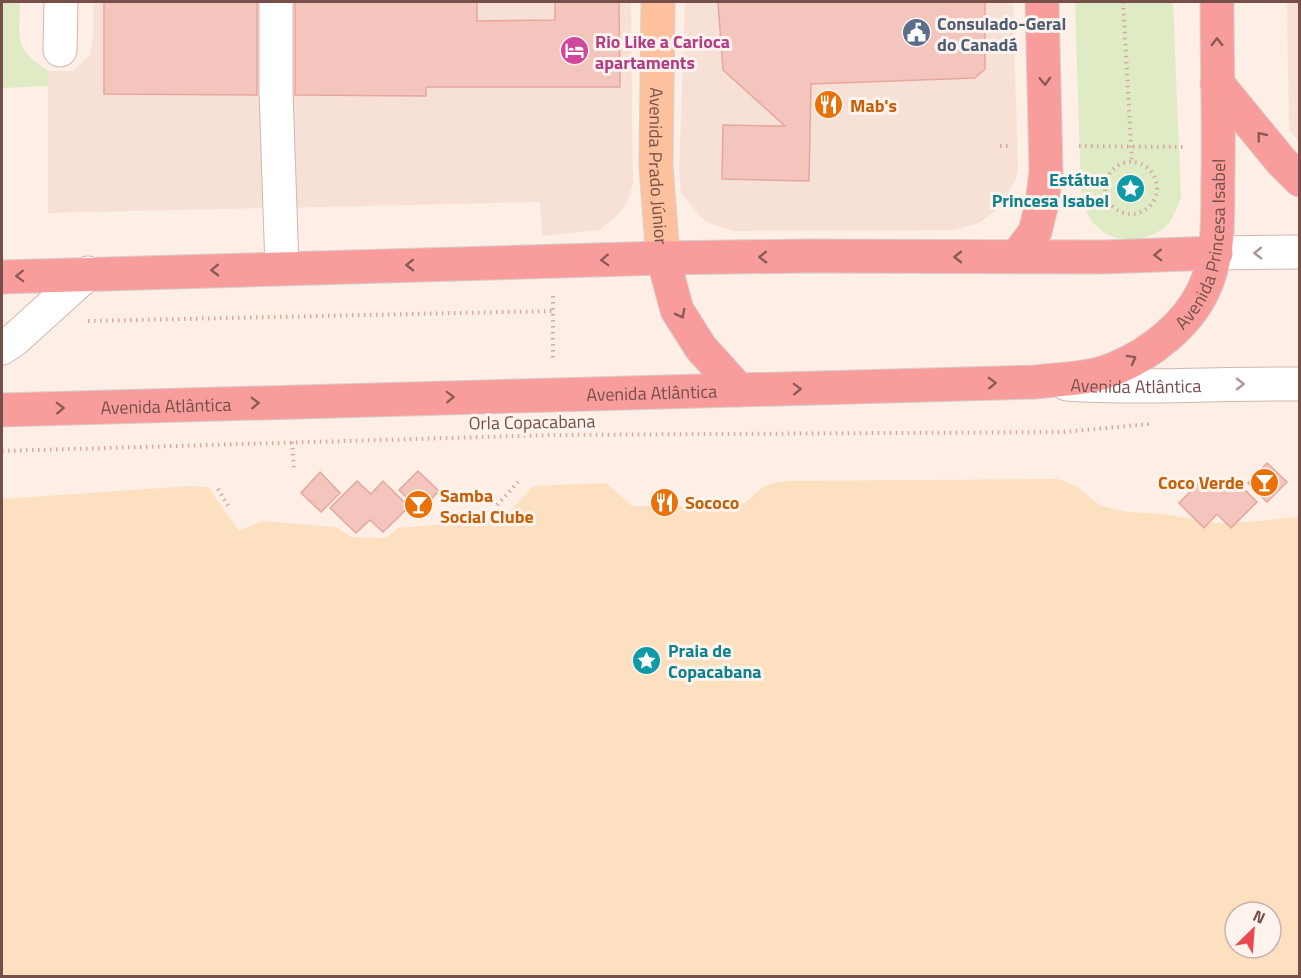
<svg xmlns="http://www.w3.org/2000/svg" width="1301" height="978" font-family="'Titillium Web',sans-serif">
<rect width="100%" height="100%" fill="#fdefe6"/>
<!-- residential -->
<g fill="#f7e1d7">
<polygon points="93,2 631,2 633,184 627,203 615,218 599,230 542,236 540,202 48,213 48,71 73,71 90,55 93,37"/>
<polygon points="685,2 1013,2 1018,170 1015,181 1000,207 979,223 954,230 733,231 707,222 700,216 681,193 679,170"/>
<polygon points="1287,2 1299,2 1299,141 1289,130"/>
</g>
<!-- green -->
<g fill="#deebc4">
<path d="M 2,2 L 20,2 C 19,40 14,48 48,71 L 48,86 L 2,88 Z"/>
<path d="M 1075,2 L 1173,2 L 1181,198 C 1177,206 1174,217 1168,224 C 1148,245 1106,246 1090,218 C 1085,211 1084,200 1081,191 Z"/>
</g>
<!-- sand -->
<path fill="#fde0c0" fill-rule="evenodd" d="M 1058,479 L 1076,486 L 1101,506 L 1129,512 L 1163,514 L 1217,523 L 1248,522 L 1299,517 L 1299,976 L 2,976 L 2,499 L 190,486 L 208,487 L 239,531 L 262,521 L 336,527 L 351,537 L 386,538 L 398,528 L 503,519 L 533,486 L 606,483 L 632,506 L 736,506 C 750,504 756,489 768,485 C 774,482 782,482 788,481 ZM 1235,912 L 1271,912 L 1271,948 L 1235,948 Z"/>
<!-- building -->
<g fill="#f3c5bd" stroke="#e6a79d" stroke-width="1.5">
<polygon points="104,2 257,2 257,95 104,94"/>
<polygon points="295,2 477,2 477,21 555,20 555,2 619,2 620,87 426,87 426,96 295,95"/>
<polygon points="718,2 985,2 985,69 975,78 811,84 809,181 722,179 723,125 785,126 723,70"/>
<polygon points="1267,463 1287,482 1267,502 1248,483"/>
<polygon points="418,471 439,491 420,511 399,490"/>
<polygon points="320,472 340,493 321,512 301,493"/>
<polygon points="1231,476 1257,502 1231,528 1217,514 1204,528 1179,503 1205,477 1218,490"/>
<polygon points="357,481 371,494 383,481 409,507 383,532 370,520 356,533 330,508"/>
</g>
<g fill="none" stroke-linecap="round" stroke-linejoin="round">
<defs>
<g id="minor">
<polyline points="276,2 276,92 282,268"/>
<polyline points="60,50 61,2"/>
<polyline points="1216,253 1300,252"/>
<polyline points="2,348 14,340 88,273"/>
<path id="s1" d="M 1067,384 C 1145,389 1222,383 1300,384"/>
</g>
<g id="major">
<path id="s2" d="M 658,2 L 656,166 L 663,258"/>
</g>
<g id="highway">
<polyline points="1217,83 1281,161 1300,180"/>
<polyline points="1017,256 1035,232 1042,203 1046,172 1042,2"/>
<polyline points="663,258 677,310 701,348 739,390"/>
<polyline points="2,277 663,258 808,256 1102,257 1216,253"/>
<path id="s3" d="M 2,410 L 1035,382 C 1061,379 1091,379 1116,368 C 1150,354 1187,325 1203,291 C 1221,254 1217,215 1218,175 C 1219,117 1217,59 1217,2"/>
</g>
</defs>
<!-- minor casing -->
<use href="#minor" stroke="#d1b6ae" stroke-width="35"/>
<!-- major casing -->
<use href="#major" stroke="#d9cecc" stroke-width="35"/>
<!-- highway casing -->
<use href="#highway" stroke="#d9cecc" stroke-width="35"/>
<!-- path -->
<g stroke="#d8a8a0" stroke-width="4" stroke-dasharray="1.5 4.5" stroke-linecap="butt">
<polyline points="1123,2 1132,162"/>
<polyline points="1000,146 1011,146"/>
<polyline points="1079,146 1185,147"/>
<circle cx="1131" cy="188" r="26"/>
<polyline points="553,296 553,361"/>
<polyline points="88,321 552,311"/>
<polyline points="292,442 294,470"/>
<polyline points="2,451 553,435 1063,432 1149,424"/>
<polyline points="218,489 229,507"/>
<polyline points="497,505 518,482"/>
</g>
<!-- minor -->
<use href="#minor" stroke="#fff" stroke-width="33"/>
<!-- major -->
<use href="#major" stroke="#fdc29d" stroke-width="33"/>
<!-- highway -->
<use href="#highway" stroke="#f89d9c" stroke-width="33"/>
</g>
<!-- one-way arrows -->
<defs><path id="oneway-chevron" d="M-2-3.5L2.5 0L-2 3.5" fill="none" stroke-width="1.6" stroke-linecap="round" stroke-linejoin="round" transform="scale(1.5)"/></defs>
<g stroke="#8a5b56">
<use href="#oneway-chevron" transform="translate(1217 42) rotate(-90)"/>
<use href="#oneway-chevron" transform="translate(1045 81) rotate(88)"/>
<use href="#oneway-chevron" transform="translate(1261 136) rotate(-129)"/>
<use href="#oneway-chevron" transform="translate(1158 255) rotate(178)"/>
<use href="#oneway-chevron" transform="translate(763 257) rotate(179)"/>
<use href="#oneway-chevron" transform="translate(958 257) rotate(-180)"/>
<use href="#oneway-chevron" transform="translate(605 260) rotate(178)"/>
<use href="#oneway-chevron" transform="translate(410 265) rotate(179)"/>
<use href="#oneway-chevron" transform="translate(215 270) rotate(179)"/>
<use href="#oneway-chevron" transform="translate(20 276) rotate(178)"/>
<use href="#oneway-chevron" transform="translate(681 314) rotate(62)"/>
<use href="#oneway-chevron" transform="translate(1132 359) rotate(-29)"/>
<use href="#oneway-chevron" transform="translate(992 383) rotate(-2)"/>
<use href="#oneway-chevron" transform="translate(797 389) rotate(-2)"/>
<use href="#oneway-chevron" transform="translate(450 397) rotate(-2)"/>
<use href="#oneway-chevron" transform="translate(255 403) rotate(-2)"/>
<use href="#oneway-chevron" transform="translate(60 408) rotate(-2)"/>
</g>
<g stroke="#ad9592">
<use href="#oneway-chevron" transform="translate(1258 253) rotate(179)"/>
<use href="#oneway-chevron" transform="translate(1240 384)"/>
</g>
<!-- icons -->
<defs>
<symbol id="civic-disc" viewBox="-11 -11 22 22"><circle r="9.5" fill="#5c6f8a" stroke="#fff4ed"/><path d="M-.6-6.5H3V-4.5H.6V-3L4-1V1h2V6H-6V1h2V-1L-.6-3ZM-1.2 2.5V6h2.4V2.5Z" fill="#fff"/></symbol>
<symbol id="hotel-disc" viewBox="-11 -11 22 22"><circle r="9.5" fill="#d1479c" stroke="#fff4ed"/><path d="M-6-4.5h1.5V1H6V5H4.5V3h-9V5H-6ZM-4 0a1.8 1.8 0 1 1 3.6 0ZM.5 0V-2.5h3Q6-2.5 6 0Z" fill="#fff"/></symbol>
<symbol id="restaurant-disc" viewBox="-11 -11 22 22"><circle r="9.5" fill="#e8710a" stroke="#fff4ed"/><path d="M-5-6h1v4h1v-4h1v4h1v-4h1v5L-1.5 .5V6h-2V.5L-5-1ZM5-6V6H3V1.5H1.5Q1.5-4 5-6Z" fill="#fff"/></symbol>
<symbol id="sight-disc" viewBox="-11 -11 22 22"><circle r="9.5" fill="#0f9aa8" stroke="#fff4ed"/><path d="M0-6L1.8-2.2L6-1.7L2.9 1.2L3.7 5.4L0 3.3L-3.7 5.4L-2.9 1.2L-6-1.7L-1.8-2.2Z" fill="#fff"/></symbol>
<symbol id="bar-disc" viewBox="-11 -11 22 22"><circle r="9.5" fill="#e8710a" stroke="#fff4ed"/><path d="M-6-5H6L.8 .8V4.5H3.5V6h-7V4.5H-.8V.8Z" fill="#fff"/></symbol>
</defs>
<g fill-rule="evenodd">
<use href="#civic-disc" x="900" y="16" width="33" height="33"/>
<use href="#hotel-disc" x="558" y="34" width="33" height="33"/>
<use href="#restaurant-disc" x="812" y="88" width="33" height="33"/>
<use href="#sight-disc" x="1114" y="172" width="33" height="33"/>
<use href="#bar-disc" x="1248" y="466" width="33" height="33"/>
<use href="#restaurant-disc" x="648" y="486" width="33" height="33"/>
<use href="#bar-disc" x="402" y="488" width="33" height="33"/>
<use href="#sight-disc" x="630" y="644" width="33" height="33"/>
</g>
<g text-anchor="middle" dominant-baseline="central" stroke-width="6" stroke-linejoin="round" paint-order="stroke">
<!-- service labels -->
<g font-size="18" font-weight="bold" fill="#4e5e75" stroke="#fff4ed" text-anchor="start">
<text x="937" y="23">Consulado-Geral<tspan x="937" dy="21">do Canadá</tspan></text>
</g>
<!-- hotel labels -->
<g font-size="18" font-weight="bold" fill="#b23c85" stroke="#fff4ed" text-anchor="start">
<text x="595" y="41">Rio Like a Carioca<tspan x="595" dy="21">apartaments</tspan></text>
</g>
<!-- food labels -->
<g font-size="18" font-weight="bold" fill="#c56008" stroke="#fff4ed" text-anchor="start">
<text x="850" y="105">Mab's</text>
<text x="1244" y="482" text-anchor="end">Coco Verde</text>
<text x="440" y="495">Samba<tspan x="440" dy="21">Social Clube</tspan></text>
<text x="685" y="502">Sococo</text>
</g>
<!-- street labels -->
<g font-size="18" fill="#774f4a" stroke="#fff4ed">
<text stroke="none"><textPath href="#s2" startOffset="164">Avenida Prado Júnior</textPath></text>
<text stroke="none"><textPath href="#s3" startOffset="1280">Avenida Princesa Isabel</textPath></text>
<text stroke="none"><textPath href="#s1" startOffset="69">Avenida Atlântica</textPath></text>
<text stroke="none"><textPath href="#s3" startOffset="650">Avenida Atlântica</textPath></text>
<text stroke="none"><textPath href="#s3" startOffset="164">Avenida Atlântica</textPath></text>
<text transform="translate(532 422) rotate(-1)">Orla Copacabana</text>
</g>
<!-- culture labels -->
<g font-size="18" font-weight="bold" fill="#0d838f" stroke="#fff4ed" text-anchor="end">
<text x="1109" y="179">Estátua<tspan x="1109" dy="21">Princesa Isabel</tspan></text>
<text x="668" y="650" text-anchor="start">Praia de<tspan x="668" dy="21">Copacabana</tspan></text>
</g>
</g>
<!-- border -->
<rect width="1301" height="978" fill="none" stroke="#774f4a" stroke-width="6"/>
<!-- north arrow -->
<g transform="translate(1253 930) rotate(25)"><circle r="28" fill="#fff4ed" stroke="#c9b2ac" stroke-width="1.5"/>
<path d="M0-4.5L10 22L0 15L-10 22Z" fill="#ea494d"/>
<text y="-9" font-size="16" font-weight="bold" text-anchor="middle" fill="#774f4a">N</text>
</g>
</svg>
